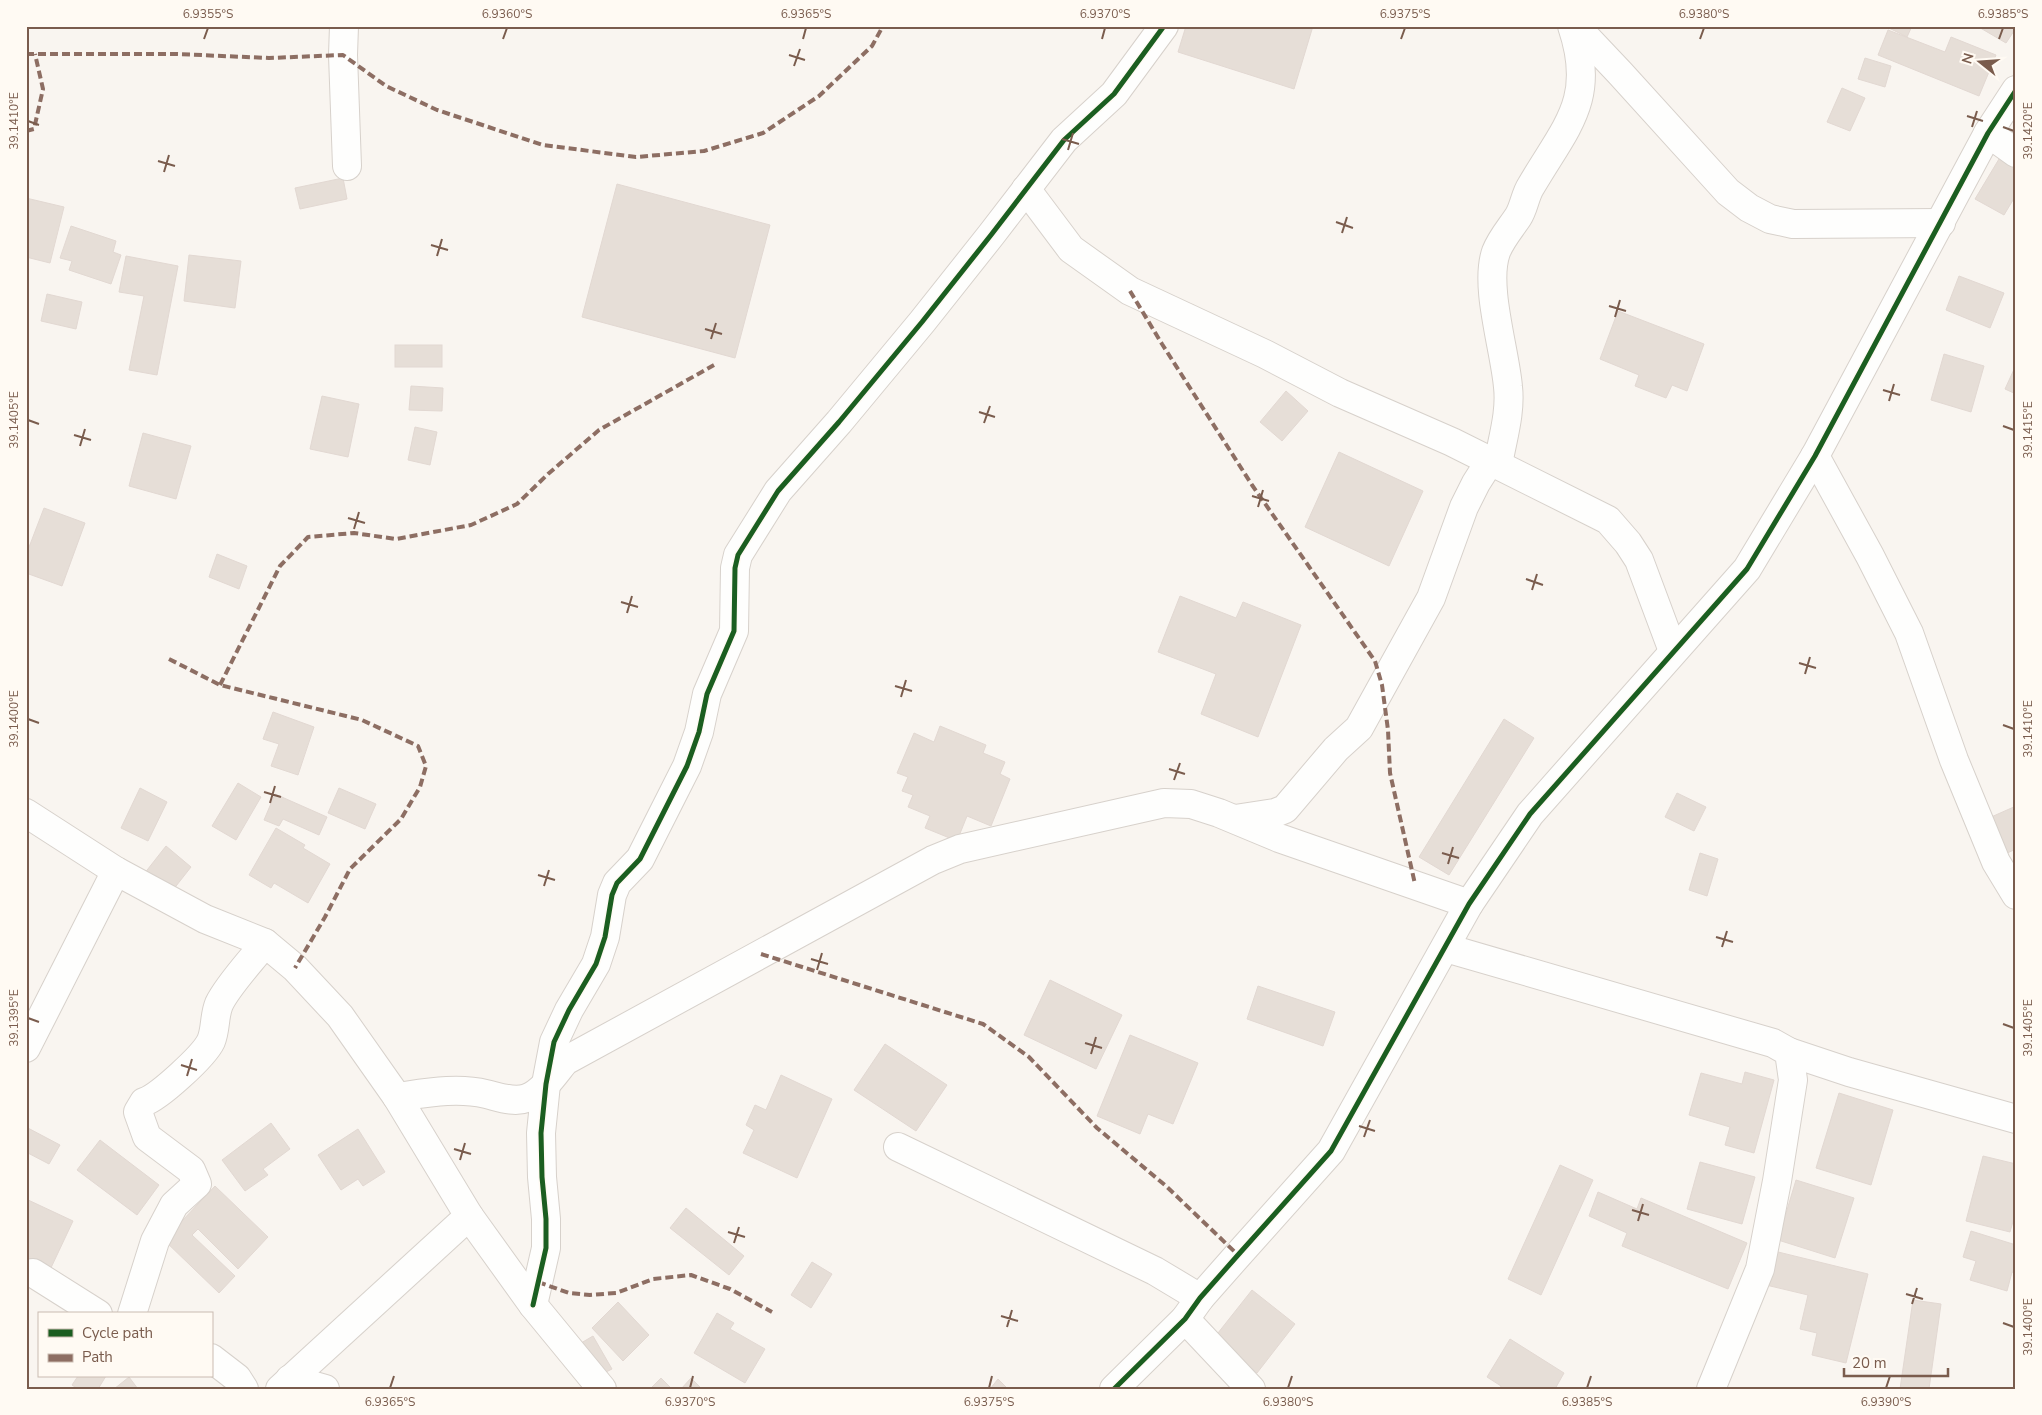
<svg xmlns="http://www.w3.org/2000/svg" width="2042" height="1415" font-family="'Nunito Sans',sans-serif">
<rect width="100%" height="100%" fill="#f9f5f0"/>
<!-- building -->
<g fill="#e6ded7" stroke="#e2d8d2">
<polygon points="1186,26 1313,26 1294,89 1178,52"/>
<polygon points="1885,26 1912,26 1907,37"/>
<polygon points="1977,26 2016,26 2016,28 2006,43"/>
<polygon points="1888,30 1945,52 1951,37 1996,55 1979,96 1878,55"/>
<polygon points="1865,58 1891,66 1885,87 1858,79"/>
<polygon points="1842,88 1865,98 1850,131 1827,122"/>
<polygon points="2002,154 2016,162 2016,195 2004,215 1975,199"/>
<polygon points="343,178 347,199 300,209 295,188"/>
<polygon points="617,184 770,225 735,358 582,317"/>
<polygon points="26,198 64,207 50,263 26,257"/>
<polygon points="71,226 116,241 113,252 121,255 111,284 69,270 72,261 60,258"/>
<polygon points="189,255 241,261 235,308 184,301"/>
<polygon points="126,256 178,266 157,375 129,370 144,296 119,292"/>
<polygon points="1959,276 2004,293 1990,328 1946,310"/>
<polygon points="47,294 82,302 76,329 41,321"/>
<polygon points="1618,311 1704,344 1687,391 1672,385 1666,398 1635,386 1639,375 1600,359"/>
<rect x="395" y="345" width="47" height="22"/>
<polygon points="1944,354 1984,366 1971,412 1931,400"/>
<polygon points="2016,365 2016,394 2005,389"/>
<polygon points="411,386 443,388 442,411 409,410"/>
<polygon points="1286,391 1308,411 1282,441 1260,422"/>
<polygon points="322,396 359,404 348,457 310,449"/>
<polygon points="415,427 437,432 430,465 408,460"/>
<polygon points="143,433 191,446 176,499 129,486"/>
<polygon points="1339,452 1423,491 1389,566 1305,527"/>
<polygon points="44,508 85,523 62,586 26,573 26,555"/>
<polygon points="217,554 247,566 239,589 209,577"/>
<polygon points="1180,596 1236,618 1243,602 1301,625 1258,737 1201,714 1216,674 1158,652"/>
<polygon points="273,712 314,727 298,775 271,766 279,744 263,739"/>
<polygon points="1504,719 1534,738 1449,875 1419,857"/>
<polygon points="940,726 986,745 983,753 1005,762 1000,774 1010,779 991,826 967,816 957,841 925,828 930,816 908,807 913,795 902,791 908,777 897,773 914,733 934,742"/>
<polygon points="238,783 261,797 236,840 212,826"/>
<polygon points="140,788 167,802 148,841 121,828"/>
<polygon points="339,788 376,804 365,829 328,813"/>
<polygon points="1677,793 1706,807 1694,831 1665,817"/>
<polygon points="275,794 327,817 319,835 283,819 279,826 264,820"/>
<polygon points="2016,806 2016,849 2005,854 1989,818"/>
<polygon points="276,828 305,845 303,848 330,864 308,903 274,883 271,888 249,875"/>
<polygon points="166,846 191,867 169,895 144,874"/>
<polygon points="1700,853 1718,859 1707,896 1689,890"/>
<polygon points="1050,980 1122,1015 1096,1069 1024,1035"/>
<polygon points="1258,986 1335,1012 1323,1046 1247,1019"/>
<polygon points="1130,1035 1198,1063 1173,1124 1148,1114 1140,1134 1097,1116"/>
<polygon points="885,1044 947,1085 916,1131 854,1090"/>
<polygon points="1745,1072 1774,1080 1754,1153 1725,1145 1730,1127 1689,1115 1701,1073 1742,1084"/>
<polygon points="781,1075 832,1099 797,1178 743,1153 754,1130 746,1125 755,1105 766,1110"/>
<polygon points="1839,1093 1893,1110 1871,1185 1816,1168"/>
<polygon points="271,1123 290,1149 263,1169 268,1175 245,1191 222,1160"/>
<polygon points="26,1127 60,1145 49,1164 26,1152"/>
<polygon points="358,1129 385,1172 363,1186 358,1179 341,1190 318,1155"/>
<polygon points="100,1140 159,1185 137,1215 77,1170"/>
<polygon points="1983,1156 2016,1164 2016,1211 2010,1232 1966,1221"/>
<polygon points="1700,1162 1755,1177 1742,1224 1687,1209"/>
<polygon points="1560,1165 1593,1180 1541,1295 1508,1279"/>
<polygon points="1796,1180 1854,1198 1835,1258 1778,1240"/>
<polygon points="215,1186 268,1237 238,1269 198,1229 192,1235 235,1276 219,1293 164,1240"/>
<polygon points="1598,1192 1637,1209 1641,1198 1747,1243 1728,1289 1622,1246 1627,1233 1589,1216"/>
<polygon points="26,1199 73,1221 49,1272 26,1261"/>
<polygon points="686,1208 744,1256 729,1275 670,1228"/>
<polygon points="1971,1231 2016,1245 2016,1269 2015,1273 2012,1272 2007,1291 1970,1280 1976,1261 1963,1257"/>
<polygon points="1774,1251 1868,1274 1846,1363 1812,1355 1817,1333 1800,1329 1808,1295 1766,1285"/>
<polygon points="812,1262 832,1274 811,1308 791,1295"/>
<polygon points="1252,1290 1295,1324 1257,1373 1214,1338"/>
<polygon points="1913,1300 1941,1304 1929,1389 1900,1389"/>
<polygon points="618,1302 649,1335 623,1361 592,1328"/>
<polygon points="717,1313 734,1323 730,1329 765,1349 745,1383 694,1353"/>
<polygon points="593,1336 612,1369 602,1374 576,1346"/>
<polygon points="1510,1339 1564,1373 1555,1389 1500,1389 1501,1386 1487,1377"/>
<polygon points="78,1376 106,1376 98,1389 78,1389 72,1385"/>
<polygon points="129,1377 138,1389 114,1389"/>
<polygon points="661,1378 672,1389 650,1389"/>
<polygon points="691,1378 702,1389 681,1389"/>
<polygon points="998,1379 1008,1389 990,1389"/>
</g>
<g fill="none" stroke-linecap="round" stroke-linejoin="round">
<defs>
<g id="minor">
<polyline points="344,26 343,55 347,166"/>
<polyline points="1573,26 1585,36 1620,73 1728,192 1749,208 1770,219 1793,224 1941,223"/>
<polyline points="1988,133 2016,153"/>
<polyline points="1026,189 1071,249 1130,291 1265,354 1340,393 1452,442 1608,520 1628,543 1639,560 1673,651"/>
<polyline points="1815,456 1870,556 1909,633 1954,760 1996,862 2016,895"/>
<path d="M 1498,465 C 1502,440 1511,413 1508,387 C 1505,350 1484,286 1496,252 C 1501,239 1510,229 1518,217 C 1524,208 1525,195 1531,186 C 1566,126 1597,100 1572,26"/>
<polyline points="26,813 116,871 205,919 265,943 295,968 340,1016 397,1097 469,1216 533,1305 602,1389"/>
<polyline points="1235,819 1275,813 1285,809 1336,749 1359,728 1431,598 1464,507 1476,483 1490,461"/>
<polyline points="1446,948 1773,1043 1789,1052 1793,1080 1777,1181 1760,1269 1711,1389"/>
<polyline points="26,1048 116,871"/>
<polyline points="1789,1052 1849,1072 2016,1119"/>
<path d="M 397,1097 C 426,1093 457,1087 486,1094 C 499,1097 514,1103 527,1098 C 543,1092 555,1073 565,1061 L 933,860 L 960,849 L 1164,803 L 1191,804 L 1219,813 L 1279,838 L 1469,904"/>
<polyline points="898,1147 1155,1271 1200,1298"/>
<polyline points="33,1273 98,1314"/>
<polyline points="533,1305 546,1248 546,1219 542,1177 541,1133 546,1084 554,1042 569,1010 596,964 605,937 612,895 617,883 640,859 687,766 699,732 707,694 734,631 735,568 738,555 778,491 839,422 922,322 991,235 1064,140 1114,94 1164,26"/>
<path d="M 132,1314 L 155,1241 L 174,1205 L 197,1184 L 191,1170 L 147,1137 L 138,1112 L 144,1102 C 159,1097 204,1056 211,1041 C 216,1029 214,1016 219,1004 C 228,985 252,960 265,943"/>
<polyline points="1185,1319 1251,1389"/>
<polyline points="211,1358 237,1378 244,1389"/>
<polyline points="290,1379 325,1389"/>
<polyline points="280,1389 469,1216"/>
<polyline points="1114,1389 1185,1319 1200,1298 1238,1255 1331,1151 1469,904 1530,814 1747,569 1815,456 1988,133 2016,90"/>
</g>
</defs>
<!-- minor casing -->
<use href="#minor" stroke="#d7d1cb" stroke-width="30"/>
<!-- minor -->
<use href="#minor" stroke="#fefefd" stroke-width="28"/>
<!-- quiet -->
<g stroke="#8d6e63" stroke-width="4" stroke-dasharray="8 4" stroke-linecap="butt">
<polyline points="26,54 176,54 269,58 343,55 386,86 437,110 543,145 636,157 704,151 763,133 819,96 872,46 883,26"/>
<polyline points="26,131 34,129 43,89 35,54"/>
<polyline points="1130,291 1162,344 1252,485 1375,661 1382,685 1388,730 1390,773 1415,884"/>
<polyline points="169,659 220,685 362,720 418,746 426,766 420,787 401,819 350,869 325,917 295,968"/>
<polyline points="220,685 280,566 308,537 354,533 396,539 471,525 517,504 548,474 599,430 714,365"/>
<polyline points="761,954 983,1024 1029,1057 1097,1128 1166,1186 1238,1255"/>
<polyline points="538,1282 569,1293 590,1295 616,1293 653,1279 691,1275 730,1289 772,1312"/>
</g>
<defs>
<g id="cycleway">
<polyline points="533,1305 546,1248 546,1219 542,1177 541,1133 546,1084 554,1042 569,1010 596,964 605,937 612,895 617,883 640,859 687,766 699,732 707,694 734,631 735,568 738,555 778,491 839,422 922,322 991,235 1064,140 1114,94 1164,26"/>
<polyline points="1114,1389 1185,1319 1200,1298 1238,1255 1331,1151 1469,904 1530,814 1747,569 1815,456 1988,133 2016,90"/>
</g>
</defs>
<!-- cycleway casing -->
<use href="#cycleway" stroke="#fffaf3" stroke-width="8"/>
<!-- cycleway -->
<use href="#cycleway" stroke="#1b5e20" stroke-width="5"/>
</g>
<!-- ticks -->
<path fill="none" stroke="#7a5c4d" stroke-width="2" d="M 204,39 L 208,28M 503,39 L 507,28M 803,39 L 806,28M 1102,39 L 1105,28M 1401,39 L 1405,28M 1700,39 L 1704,28M 1999,39 L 2003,28M 789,55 L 805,60M 794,66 L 800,49M 1967,116 L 1983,121M 28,121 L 39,125M 1972,127 L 1977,111M 2003,127 L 2014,131M 1062,139 L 1079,144M 1068,150 L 1073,133M 158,161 L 175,166M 164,172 L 169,155M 1336,222 L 1353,228M 1342,233 L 1347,217M 431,245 L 448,250M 437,256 L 442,239M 1609,306 L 1626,311M 1615,317 L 1620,300M 705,329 L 722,334M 711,339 L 716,323M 1883,390 L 1900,395M 1889,401 L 1894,384M 979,412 L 995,417M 28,420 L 39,424M 984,423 L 990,406M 2003,426 L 2014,430M 74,435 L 91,440M 80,446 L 85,429M 1252,496 L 1269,501M 1258,507 L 1263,490M 348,518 L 365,523M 354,529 L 359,512M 1526,579 L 1543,585M 1532,590 L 1537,574M 621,602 L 638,607M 627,613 L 632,596M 1799,663 L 1816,668M 1805,674 L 1810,657M 895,686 L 912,691M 901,697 L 906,680M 28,719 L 39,723M 2003,725 L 2014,729M 1169,769 L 1185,774M 1174,780 L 1180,763M 264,792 L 281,797M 270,803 L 275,786M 1442,853 L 1459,858M 1448,864 L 1453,847M 538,875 L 555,880M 544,886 L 549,870M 1716,937 L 1733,942M 1722,947 L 1727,931M 811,959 L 828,964M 817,970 L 822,953M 28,1018 L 39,1022M 2003,1024 L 2014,1028M 1085,1043 L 1102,1048M 1091,1054 L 1096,1037M 181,1065 L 197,1070M 187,1076 L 192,1059M 1359,1126 L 1375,1131M 1364,1137 L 1370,1120M 454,1149 L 471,1154M 460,1160 L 465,1143M 1632,1210 L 1649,1215M 1638,1221 L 1643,1204M 728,1232 L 745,1237M 734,1243 L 739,1227M 1906,1294 L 1923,1299M 1912,1304 L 1917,1288M 1001,1316 L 1018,1321M 2003,1323 L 2014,1327M 1007,1327 L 1012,1310M 390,1388 L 394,1376M 690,1388 L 693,1376M 989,1388 L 992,1376M 1288,1388 L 1292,1376M 1587,1388 L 1591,1376M 1886,1388 L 1890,1376"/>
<!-- border -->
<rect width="2042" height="1415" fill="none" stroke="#fffaf3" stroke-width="55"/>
<!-- legend -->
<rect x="38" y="1312" width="175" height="65" fill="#fffaf3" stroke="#cabbb1"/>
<rect x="48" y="1329" width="25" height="8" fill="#1b5e20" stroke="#cabbb1"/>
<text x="82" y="1338" font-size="15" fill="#7a5c4d">Cycle path</text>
<rect x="48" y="1354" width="25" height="8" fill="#8d6e63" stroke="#cabbb1"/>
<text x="82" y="1362" font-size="15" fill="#7a5c4d">Path</text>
<!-- north arrow -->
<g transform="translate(1980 62) rotate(287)" stroke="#fffaf3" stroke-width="4" paint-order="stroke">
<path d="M0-4L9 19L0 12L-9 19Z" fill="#7a5c4d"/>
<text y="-8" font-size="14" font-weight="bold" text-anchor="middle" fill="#7a5c4d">N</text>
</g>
<!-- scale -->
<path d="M1844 1368v8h104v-8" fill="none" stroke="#7a5c4d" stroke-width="2.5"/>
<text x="1852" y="1368" font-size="15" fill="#7a5c4d" stroke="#fffaf3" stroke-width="4" paint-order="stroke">20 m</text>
<rect x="28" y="28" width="1986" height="1360" fill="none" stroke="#7a5c4d" stroke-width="2"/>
<g font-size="12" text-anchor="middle" fill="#7a5c4d">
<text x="208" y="18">6.9355°S</text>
<text x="507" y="18">6.9360°S</text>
<text x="806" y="18">6.9365°S</text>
<text x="1105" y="18">6.9370°S</text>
<text x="1405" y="18">6.9375°S</text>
<text x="1704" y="18">6.9380°S</text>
<text x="2003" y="18">6.9385°S</text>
<text transform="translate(14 121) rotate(-90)" y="4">39.1410°E</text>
<text transform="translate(2028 131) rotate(-90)" y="4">39.1420°E</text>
<text transform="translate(14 420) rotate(-90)" y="4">39.1405°E</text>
<text transform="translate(2028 430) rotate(-90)" y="4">39.1415°E</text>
<text transform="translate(14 719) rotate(-90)" y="4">39.1400°E</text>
<text transform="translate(2028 729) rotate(-90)" y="4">39.1410°E</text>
<text transform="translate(14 1018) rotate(-90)" y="4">39.1395°E</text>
<text transform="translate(2028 1028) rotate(-90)" y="4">39.1405°E</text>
<text transform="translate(2028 1327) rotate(-90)" y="4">39.1400°E</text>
<text x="390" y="1406">6.9365°S</text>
<text x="690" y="1406">6.9370°S</text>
<text x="989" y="1406">6.9375°S</text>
<text x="1288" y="1406">6.9380°S</text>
<text x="1587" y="1406">6.9385°S</text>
<text x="1886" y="1406">6.9390°S</text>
</g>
</svg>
